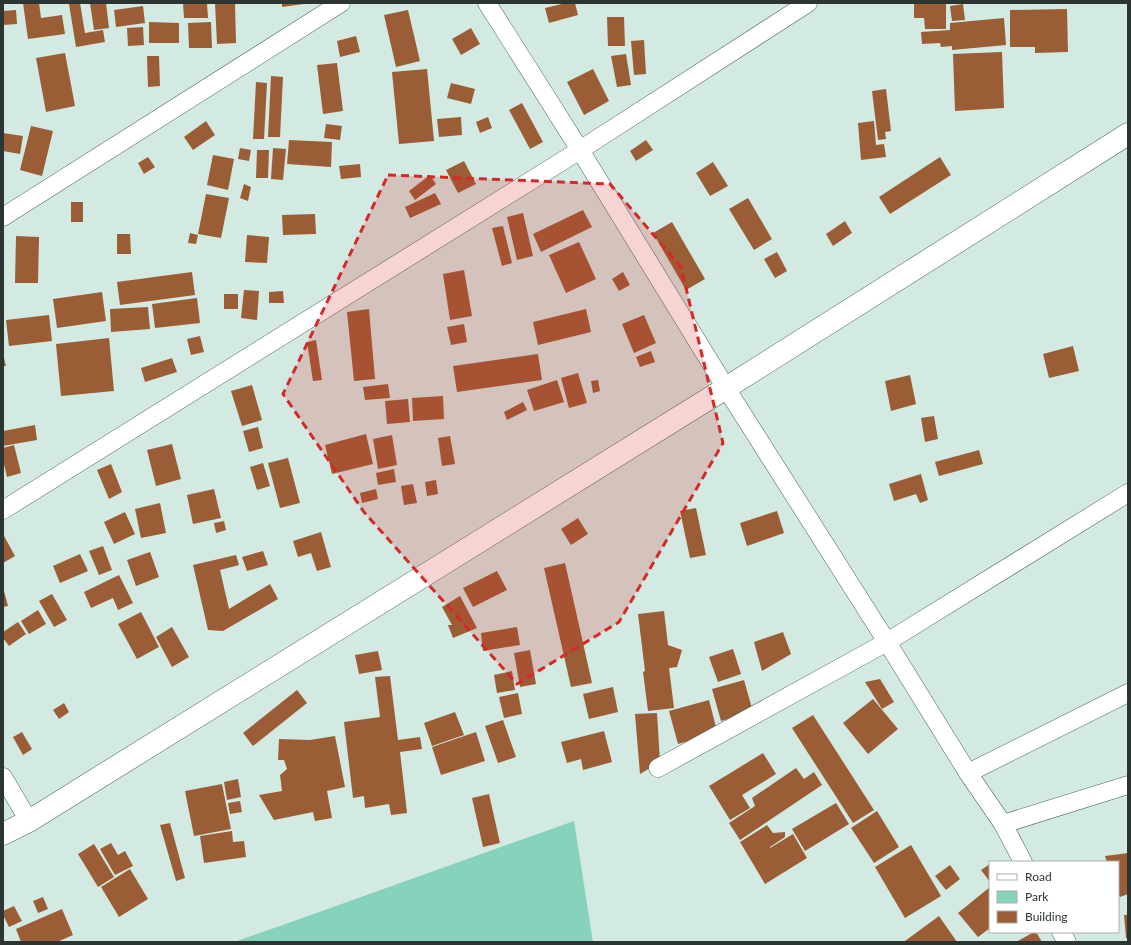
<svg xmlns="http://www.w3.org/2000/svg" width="1131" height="945" font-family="Lato,sans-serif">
<rect width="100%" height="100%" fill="#d2eae2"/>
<!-- green -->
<polygon fill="#86d2bc" points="574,821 593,942 234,942 280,926"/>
<!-- building -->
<g fill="#9b5d35">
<polygon points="23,3 39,3 41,18 62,15 65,34 28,39"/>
<polygon points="80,3 85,33 103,30 105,42 76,47 69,4"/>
<polygon points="90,3 106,3 109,28 94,30"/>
<polygon points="183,3 207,3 208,18 184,18"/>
<polygon points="215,3 235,3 236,43 217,44"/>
<polygon points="282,3 304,3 304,4 282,7"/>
<polygon points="566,3 575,3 578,15 549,23 545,8"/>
<polygon points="914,3 946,3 946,29 925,29 924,18 914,18"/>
<polygon points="963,4 965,20 952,21 950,6"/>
<polygon points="143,6 145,23 116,27 114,10"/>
<polygon points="1067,9 1068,52 1035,53 1035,47 1010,47 1010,10"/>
<polygon points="16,10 17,24 3,25 3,11"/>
<polygon points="408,10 420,61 396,67 384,15"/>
<polygon points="607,17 624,17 625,46 608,46"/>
<polygon points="1004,18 1006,45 952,50 952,46 941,47 940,43 922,44 921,32 950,30 950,23"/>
<polygon points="149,22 179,23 179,43 149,43"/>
<polygon points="211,22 212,48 189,48 188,23"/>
<polygon points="143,27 144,45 128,46 127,28"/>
<polygon points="471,28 480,44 461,55 452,39"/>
<polygon points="356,36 360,52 340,57 337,41"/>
<polygon points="644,40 646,74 634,75 631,41"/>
<polygon points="1002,52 1004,108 955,111 953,54"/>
<polygon points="65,53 75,106 46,112 36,58"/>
<polygon points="626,54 631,85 617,87 611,56"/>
<polygon points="147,56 159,56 160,86 148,87"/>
<polygon points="337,63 343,111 323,114 317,65"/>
<polygon points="427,69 434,141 399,144 392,72"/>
<polygon points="593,69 609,101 584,115 567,82"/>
<polygon points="271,76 283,77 280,137 268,137"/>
<polygon points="256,82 267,83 264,139 253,139"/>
<polygon points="451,83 475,89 471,104 447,98"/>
<polygon points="886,89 891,131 885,132 886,139 878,140 872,91"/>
<polygon points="522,103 543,142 530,149 509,110"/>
<polygon points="461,117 462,135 439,137 437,119"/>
<polygon points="488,117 492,128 480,133 476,122"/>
<polygon points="206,121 215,135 193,150 184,137"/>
<polygon points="874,121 876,145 884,144 886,157 861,160 858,123"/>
<polygon points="326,124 342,126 340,140 324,138"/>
<polygon points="31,126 53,131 42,176 20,170"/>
<polygon points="3,133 23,136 20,154 3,151"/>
<polygon points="289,140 332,142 331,167 287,164"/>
<polygon points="646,140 653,150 636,161 630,151"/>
<polygon points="240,148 251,150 249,161 238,159"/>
<polygon points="273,148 286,149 283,180 271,179"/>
<polygon points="257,150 269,150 268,178 256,178"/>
<polygon points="213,155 234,159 228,190 207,185"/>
<polygon points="148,157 155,167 144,174 138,163"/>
<polygon points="940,157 951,175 890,214 879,197"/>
<polygon points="464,161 476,184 458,193 446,170"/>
<polygon points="713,162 728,186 710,196 696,173"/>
<polygon points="360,164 361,177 341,179 339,166"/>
<polygon points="430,175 436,184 415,200 409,191"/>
<polygon points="244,184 251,187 248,201 240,198"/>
<polygon points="435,193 441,204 410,218 405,207"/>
<polygon points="206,194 229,198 221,238 198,234"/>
<polygon points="748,198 772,239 754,250 729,209"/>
<rect x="71" y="202" width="12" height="20"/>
<polygon points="583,210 592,227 541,252 533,234"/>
<polygon points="523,213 533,256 517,260 507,217"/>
<polygon points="315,214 316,234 283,235 282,215"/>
<polygon points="845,221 852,233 833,246 826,234"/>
<polygon points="672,222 705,279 686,290 653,233"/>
<polygon points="503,226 512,263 502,266 492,228"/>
<polygon points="190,233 198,235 196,244 188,243"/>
<polygon points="117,234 130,234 131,254 117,254"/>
<polygon points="247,235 269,237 267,263 245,262"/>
<polygon points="16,236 39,237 38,283 15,283"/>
<polygon points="579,242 596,279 566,293 549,255"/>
<polygon points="777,252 787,271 775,278 764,259"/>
<polygon points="464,270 472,316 450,320 443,274"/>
<polygon points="192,272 195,295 120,305 117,282"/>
<polygon points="623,272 630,285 619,291 612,279"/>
<polygon points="244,290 259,291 257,320 241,318"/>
<polygon points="283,291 284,303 269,303 269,292"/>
<polygon points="102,292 106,321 57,328 53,299"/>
<rect x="224" y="294" width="14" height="15"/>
<polygon points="197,298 200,323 155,328 152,304"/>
<polygon points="148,307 150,329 111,332 110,309"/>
<polygon points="369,309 375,379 354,381 347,312"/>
<polygon points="586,309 591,332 538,345 533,322"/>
<polygon points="49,315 52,341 9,346 6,320"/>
<polygon points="644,315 656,343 634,353 622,324"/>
<polygon points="464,324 467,342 451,345 447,327"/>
<polygon points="200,336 204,352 191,355 187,339"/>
<polygon points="109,338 114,391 61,396 56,344"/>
<polygon points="316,340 322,380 313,381 307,342"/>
<polygon points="1073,346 1079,371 1049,378 1043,354"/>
<polygon points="651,351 655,362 640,367 636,357"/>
<polygon points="3,354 6,366 3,366"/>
<polygon points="538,354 542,380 457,392 453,366"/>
<polygon points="172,358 177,372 145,382 141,368"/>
<polygon points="578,373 587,403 569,408 561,378"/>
<polygon points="910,375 916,404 891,411 885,381"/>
<polygon points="557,380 564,402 534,411 527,390"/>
<polygon points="598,380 600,391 593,393 591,381"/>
<polygon points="388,384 390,398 365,400 363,387"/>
<polygon points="252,385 262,420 242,426 231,391"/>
<polygon points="443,396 444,419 413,421 412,398"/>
<polygon points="408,399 410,422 387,424 385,401"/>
<polygon points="523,402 527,410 507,420 504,412"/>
<polygon points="934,416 938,439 925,442 921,418"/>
<polygon points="35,425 37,440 3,446 3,431"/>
<polygon points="258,427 263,448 249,452 243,431"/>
<polygon points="366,434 373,464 332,474 325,445"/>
<polygon points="392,435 397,465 378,469 373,439"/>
<polygon points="450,436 455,464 442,466 438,438"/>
<polygon points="172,444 181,479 156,486 147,450"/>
<polygon points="14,445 21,473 7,477 3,460 3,448"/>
<polygon points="979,450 983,464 939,476 935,462"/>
<polygon points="288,458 300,503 280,508 268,463"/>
<polygon points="263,463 270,486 257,490 250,467"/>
<polygon points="111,464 122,492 109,499 97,470"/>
<polygon points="394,469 396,482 378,485 376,473"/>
<polygon points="921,474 928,500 920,503 916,494 894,501 889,484"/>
<polygon points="436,480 438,494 427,496 425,482"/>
<polygon points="413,484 417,503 404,505 401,486"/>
<polygon points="214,489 221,518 193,524 187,495"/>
<polygon points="376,489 378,499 362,503 360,493"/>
<polygon points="160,503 166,533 141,538 135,509"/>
<polygon points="696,508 706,555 690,558 680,511"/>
<polygon points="777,511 784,533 747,546 740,523"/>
<polygon points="125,512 135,534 114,544 104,522"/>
<polygon points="578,518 588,534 571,545 561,529"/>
<polygon points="224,521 226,530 216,533 214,523"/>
<polygon points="321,532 331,567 317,571 311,553 298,557 293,541"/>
<polygon points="3,534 15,556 3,563"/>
<polygon points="103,546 112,570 99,575 89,551"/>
<polygon points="263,551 268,565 247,571 242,557"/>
<polygon points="150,552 159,577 136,586 127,560"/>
<polygon points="80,554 88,571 60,583 53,566"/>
<polygon points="236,555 239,565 220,570 229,609 270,584 278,599 223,631 208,630 193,565"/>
<polygon points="565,563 592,683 571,687 544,568"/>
<polygon points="497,571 507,590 473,607 463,588"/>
<polygon points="119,575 133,603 118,610 113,598 91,608 84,592"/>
<polygon points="3,587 8,606 3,607"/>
<polygon points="52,594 67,620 54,627 39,601"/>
<polygon points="460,596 477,628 453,638 448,625 452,625 442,607"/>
<polygon points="38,610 46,624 29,634 21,621"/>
<polygon points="664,611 668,645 682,650 677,667 669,668 674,708 648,711 643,672 645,671 638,614"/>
<polygon points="141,612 159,647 137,659 118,624"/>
<polygon points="18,622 26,634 9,646 3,638 3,632"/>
<polygon points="172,627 189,657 172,667 156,637"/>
<polygon points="517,627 520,645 483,651 481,633"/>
<polygon points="783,632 791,654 762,671 754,642"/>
<polygon points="733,649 741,674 718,682 709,657"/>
<polygon points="530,650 536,684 520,687 514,653"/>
<polygon points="378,651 382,670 359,674 355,655"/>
<polygon points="512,671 515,690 497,693 494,675"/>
<polygon points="390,676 398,740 420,737 422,749 400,752 407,813 391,815 389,804 365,808 364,796 353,798 344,722 380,717 375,677"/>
<polygon points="880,679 894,702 882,709 865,682"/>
<polygon points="744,680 753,712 721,721 712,689"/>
<polygon points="613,687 618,712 589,719 583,694"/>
<polygon points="297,690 307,703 253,746 243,733"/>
<polygon points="518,693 522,714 504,718 499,697"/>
<polygon points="873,699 898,729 868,754 843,723"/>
<polygon points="709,700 716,727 711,735 678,744 669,711"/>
<polygon points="64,703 69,712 59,719 53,710"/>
<polygon points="455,712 464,735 432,746 424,723"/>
<polygon points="657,713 660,762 640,774 635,714"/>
<polygon points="813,715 874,810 853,823 792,728"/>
<polygon points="503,720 516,757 498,763 485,726"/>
<polygon points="604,731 612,762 583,770 581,759 567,763 561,742"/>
<polygon points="22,732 32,749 23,755 13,737"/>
<polygon points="476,732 485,761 441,775 432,747"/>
<polygon points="335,736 345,787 327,791 332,818 315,821 313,812 274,820 259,795 282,791 280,775 287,769 284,760 278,760 279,739 310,740"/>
<polygon points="763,753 776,774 742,795 750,808 730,820 709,786"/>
<polygon points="796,768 804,779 814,772 822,785 740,840 729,823 755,806 752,798"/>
<polygon points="238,779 241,797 227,800 224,782"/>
<polygon points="222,784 231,829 194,836 185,791"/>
<polygon points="489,794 500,843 483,847 472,798"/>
<polygon points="240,801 242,812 230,814 228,803"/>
<polygon points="836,803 849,824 805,851 792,829"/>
<polygon points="877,811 899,847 874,863 851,828"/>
<polygon points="170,823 185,878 176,881 160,825"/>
<polygon points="767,825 773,833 785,832 785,837 770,847 770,848 793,834 807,858 765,884 740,842"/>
<polygon points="232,831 233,842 244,841 246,857 204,863 200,836"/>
<polygon points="111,843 118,855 125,851 133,866 115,875 100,849"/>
<polygon points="94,844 114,877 98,887 78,854"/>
<polygon points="911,845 941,896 905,918 875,867"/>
<polygon points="1128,853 1128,894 1120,897 1118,892 1118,862 1107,862 1105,856"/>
<polygon points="990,864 990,882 981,870"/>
<polygon points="950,865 960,879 946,890 935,876"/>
<polygon points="130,869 148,899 119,917 101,887"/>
<polygon points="990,887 990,928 978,937 958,913"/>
<polygon points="43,897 48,909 38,913 33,901"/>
<polygon points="14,906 22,921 9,927 3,915 3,911"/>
<polygon points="62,909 73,935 57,942 21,942 16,929"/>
<polygon points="1124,915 1128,915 1128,938 1126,938"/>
<polygon points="939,916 957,942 906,942 905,941"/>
<polygon points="1034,932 1036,932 1042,942 1016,942"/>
</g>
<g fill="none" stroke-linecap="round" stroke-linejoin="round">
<defs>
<g id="minor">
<polyline points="487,3 580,150 726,388 887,642 968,773 1003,824 1023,862"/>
<polyline points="3,217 341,3"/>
<polyline points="3,510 580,150 808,3"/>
<polyline points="658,768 887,642 1128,493"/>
<polyline points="968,773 1128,693"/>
<polyline points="3,777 29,821"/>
<polyline points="1003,824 1128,785"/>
<polyline points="1061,932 1067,942"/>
</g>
<polyline id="tertiary" points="3,834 29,821 726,388 1128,134"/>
</defs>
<!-- minor casing -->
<use href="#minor" stroke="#4e635d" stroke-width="19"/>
<!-- tertiary casing -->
<use href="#tertiary" stroke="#4e635d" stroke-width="23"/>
<!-- minor -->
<use href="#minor" stroke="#fff" stroke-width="18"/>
<!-- tertiary -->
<use href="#tertiary" stroke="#fff" stroke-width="22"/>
</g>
<!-- marked area -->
<path fill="#d62828" fill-opacity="0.2" stroke="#d62828" stroke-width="3" stroke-dasharray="8 5" stroke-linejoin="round" d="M 388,175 L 610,184 L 681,267 L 723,443 L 619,622 L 517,684 L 364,512 L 283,394 Z"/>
<!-- border -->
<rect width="1131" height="945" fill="none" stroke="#2c3532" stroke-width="8"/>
<!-- legend -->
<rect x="989" y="861" width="130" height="72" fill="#ffffff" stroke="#abaead"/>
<rect x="997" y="874" width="20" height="6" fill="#ffffff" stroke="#abaead"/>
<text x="1025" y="881" font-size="12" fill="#2c3532">Road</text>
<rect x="997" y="891" width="20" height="12" fill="#86d2bc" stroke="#abaead"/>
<text x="1025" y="901" font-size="12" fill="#2c3532">Park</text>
<rect x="997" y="911" width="20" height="12" fill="#9b5d35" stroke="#abaead"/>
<text x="1025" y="921" font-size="12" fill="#2c3532">Building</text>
</svg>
